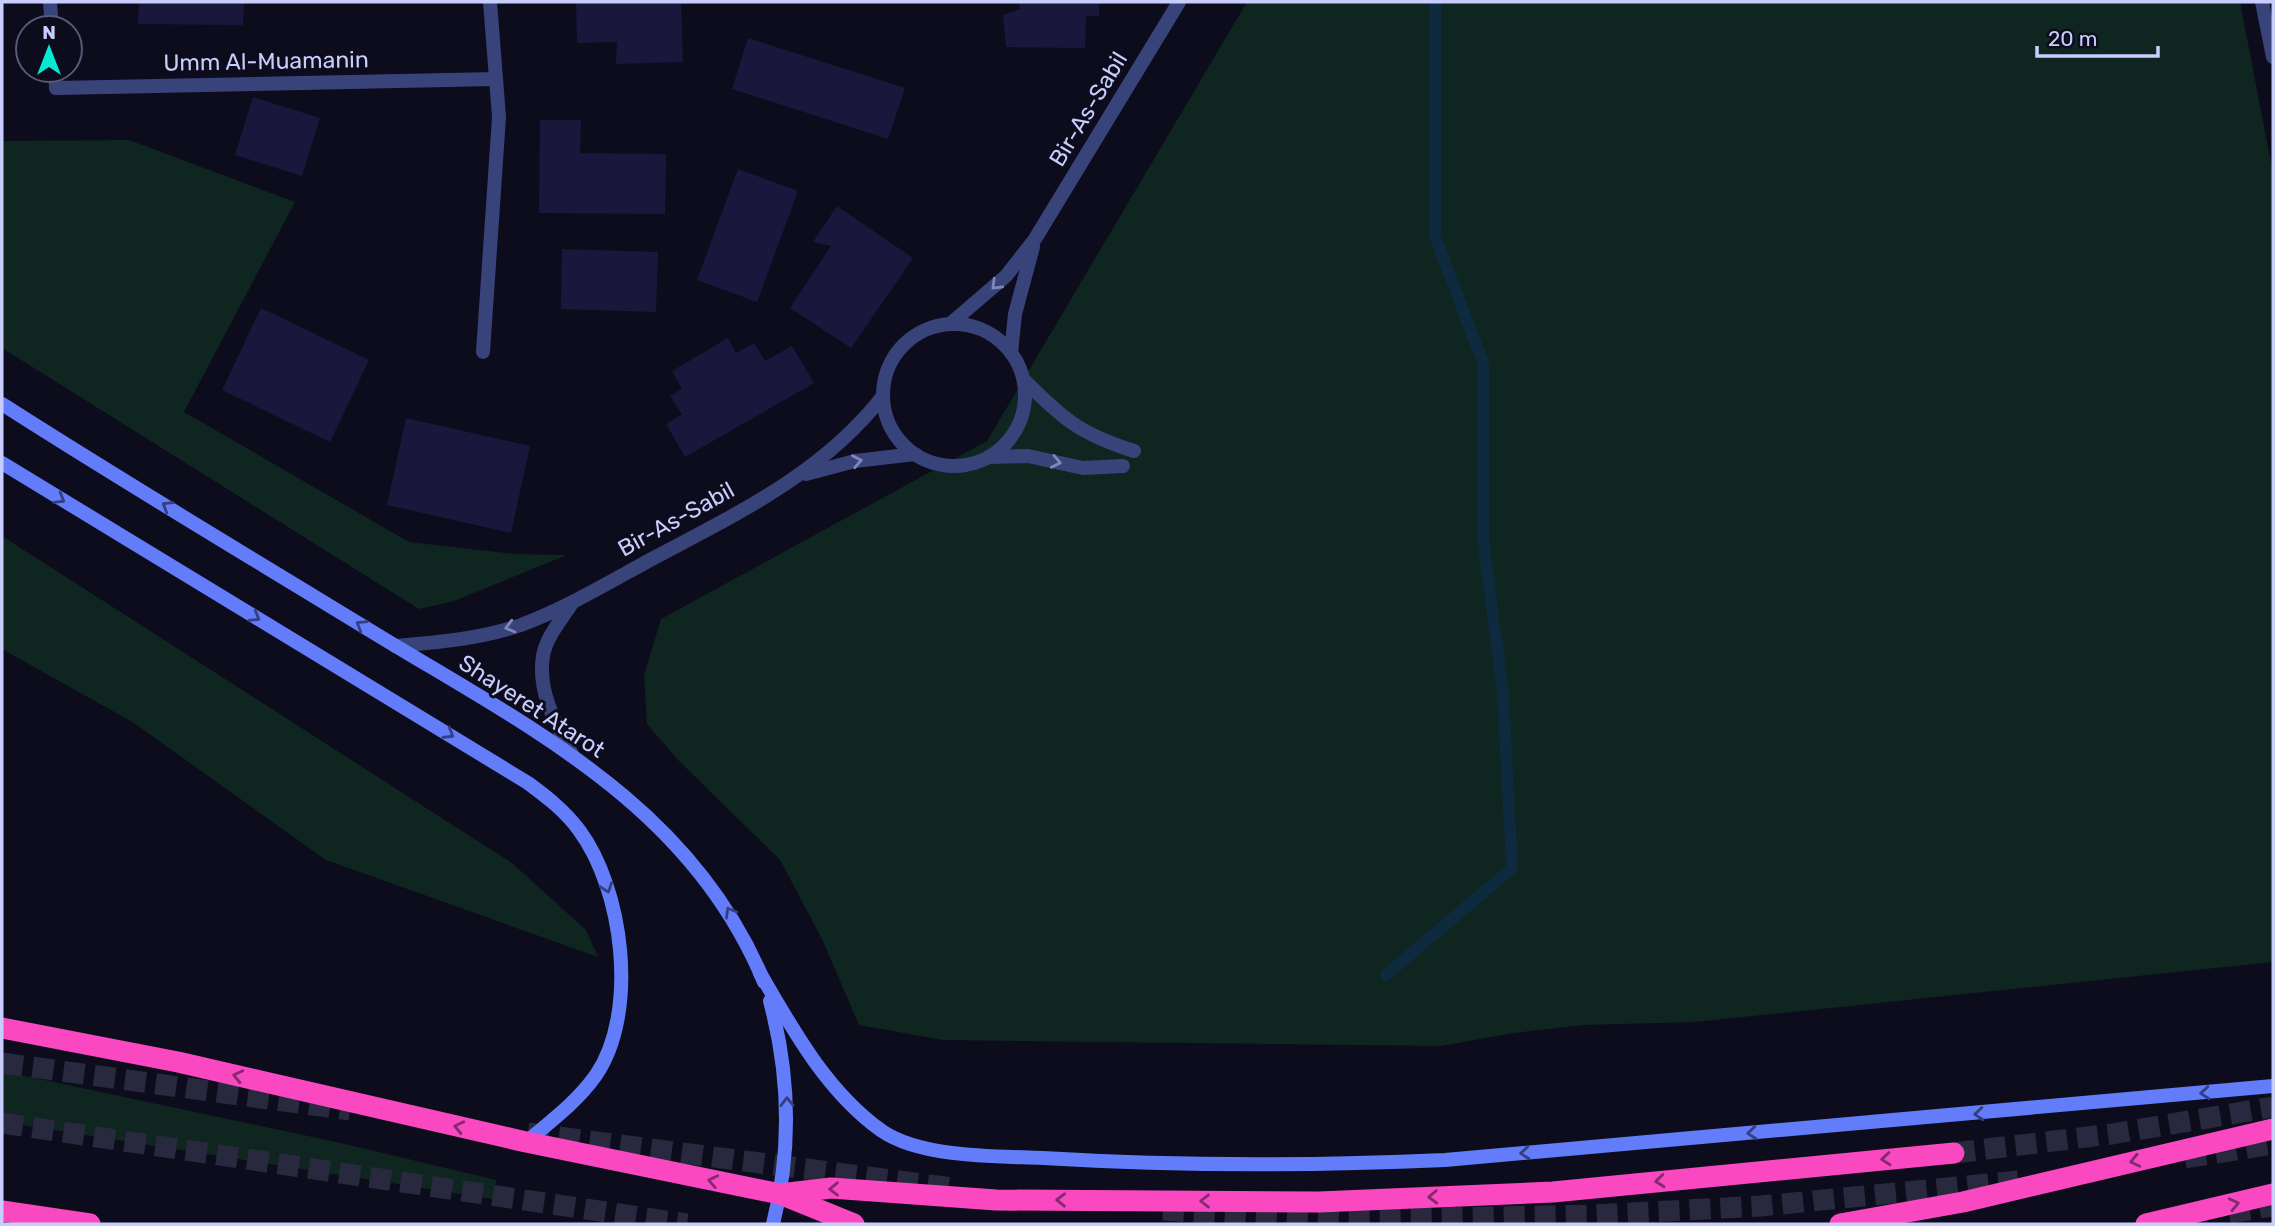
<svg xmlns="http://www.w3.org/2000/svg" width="2275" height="1226" font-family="Rubik,sans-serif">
<rect width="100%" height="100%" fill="#0c0c1c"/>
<!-- green -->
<g fill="#0f2520">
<polygon points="1247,2 2240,2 2273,173 2273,962 1695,1022 1584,1025 1514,1033 1441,1046 943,1040 859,1025 822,939 780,860 677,759 647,724 644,675 661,619 987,441"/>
<polygon points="129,140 295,202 184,412 409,542 515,554 567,555 454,601 419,609 2,348 2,141"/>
<polygon points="2,536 512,863 586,930 598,957 326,860 134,723 2,649"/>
<polygon points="2,1071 341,1143 496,1180 493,1199 2,1122"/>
</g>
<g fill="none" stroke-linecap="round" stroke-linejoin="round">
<!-- stream -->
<polyline stroke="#0d2a3e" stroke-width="12" points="1386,975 1512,868 1503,693 1483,538 1483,363 1435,236 1435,2"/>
</g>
<!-- building -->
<g fill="#19183c">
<polygon points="139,2 244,2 243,25 138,24"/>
<polygon points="576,2 681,2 683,62 616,64 617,42 577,43"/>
<polygon points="1019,2 1099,2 1099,16 1086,16 1085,48 1006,47 1003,15 1020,9"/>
<polygon points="748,38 905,88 888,139 732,89"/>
<polygon points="253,97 320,118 302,176 235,155"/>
<polygon points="540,120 581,120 580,153 666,154 665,214 539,213"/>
<polygon points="738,169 798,191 757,302 697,280"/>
<polygon points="837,206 913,258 851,348 790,308 831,246 813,242"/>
<polygon points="562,249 658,252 656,312 561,309"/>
<polygon points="261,308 369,360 330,442 222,390"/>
<polygon points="728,338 736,353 754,343 765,361 792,346 814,383 685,457 666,424 682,414 670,396 682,389 672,371"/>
<polygon points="406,418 530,446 511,533 387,505"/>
</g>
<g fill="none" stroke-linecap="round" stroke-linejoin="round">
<!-- highway-tunnel -->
<g stroke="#28293e" stroke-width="21" stroke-dasharray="21 10" stroke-linecap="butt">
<polyline points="2,1063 350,1110"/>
<polyline points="2,1123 687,1224"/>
<polyline points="528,1133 954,1188"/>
<polyline points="1954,1153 2112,1134 2273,1107"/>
<polyline points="2185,1158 2273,1144"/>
<polyline points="1163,1210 1343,1220 1593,1215 1761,1206 2018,1181"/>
<polyline points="2229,1213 2273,1206"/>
</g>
<!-- street -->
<g stroke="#384379" stroke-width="14">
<polyline points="50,2 52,28"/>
<polyline points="2262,2 2273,57"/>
<polyline points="55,70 56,88 496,79"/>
<polyline points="950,324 1006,276 1035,239 1179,2"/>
<circle cx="954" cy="395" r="71"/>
<polyline points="483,352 499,117 490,2"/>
<polyline points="1011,353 1015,314 1033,247"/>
<path d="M 1024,380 C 1063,419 1080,434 1134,451"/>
<polyline points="990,457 1028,456 1083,468 1123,466"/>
<polyline points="806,474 855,461 915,454"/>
<path d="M 572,603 C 562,619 546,637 543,656 C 537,692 557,726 573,756"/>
<path d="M 395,646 C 438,642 480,639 521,625 C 566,608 608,583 650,560 C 736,514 821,475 883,396"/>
</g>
<!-- secondary -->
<g stroke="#637dfa" stroke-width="14">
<path d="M 2,404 C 122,481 245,554 366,628 C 522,724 690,802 764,982"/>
<path d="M 2,463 L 528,783 C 547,797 565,811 579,830 C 623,889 639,1012 596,1075 C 578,1101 550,1122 526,1142"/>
<path d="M 760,973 C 793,1030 827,1092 882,1131 C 922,1158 996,1156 1043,1158 C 1177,1166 1311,1166 1445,1160 L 2273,1086"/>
<path d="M 770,1001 C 790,1076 792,1149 773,1224"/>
</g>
<!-- highway -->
<g stroke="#f948c0" stroke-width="21">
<polyline points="2,1028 178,1062 526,1142 780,1194 854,1224"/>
<polyline points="780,1194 831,1188 996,1200 1319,1202 1553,1192 1954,1153"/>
<polyline points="2,1211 90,1224"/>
<polyline points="1840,1224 1963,1202 2273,1129"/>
<polyline points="2146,1224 2273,1194"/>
</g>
</g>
<!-- one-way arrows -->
<defs><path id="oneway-chevron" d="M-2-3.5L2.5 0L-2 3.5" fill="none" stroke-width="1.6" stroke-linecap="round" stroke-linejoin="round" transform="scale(1.75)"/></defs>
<g stroke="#8088bb">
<use href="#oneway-chevron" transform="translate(996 285) rotate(136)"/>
<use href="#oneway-chevron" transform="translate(857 461) rotate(-11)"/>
<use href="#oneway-chevron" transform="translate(1056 462) rotate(12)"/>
<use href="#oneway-chevron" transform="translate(510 627) rotate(165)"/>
</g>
<g stroke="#333f80">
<use href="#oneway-chevron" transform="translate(60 499) rotate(31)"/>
<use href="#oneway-chevron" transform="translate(167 506) rotate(-148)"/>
<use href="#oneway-chevron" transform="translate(255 617) rotate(31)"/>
<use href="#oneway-chevron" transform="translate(361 625) rotate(-148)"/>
<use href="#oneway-chevron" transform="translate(449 734) rotate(31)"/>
<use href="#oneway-chevron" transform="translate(607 888) rotate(71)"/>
<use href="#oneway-chevron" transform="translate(730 912) rotate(-120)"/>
<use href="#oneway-chevron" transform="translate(2205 1093) rotate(175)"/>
<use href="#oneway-chevron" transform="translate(787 1102) rotate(-91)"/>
<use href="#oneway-chevron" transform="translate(1979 1114) rotate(175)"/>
<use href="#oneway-chevron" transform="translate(1752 1133) rotate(175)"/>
<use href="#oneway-chevron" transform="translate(1525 1153) rotate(175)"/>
</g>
<g stroke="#822a6e">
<use href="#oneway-chevron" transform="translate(238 1076) rotate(-167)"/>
<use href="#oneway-chevron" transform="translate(459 1127) rotate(-167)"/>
<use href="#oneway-chevron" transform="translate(1886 1159) rotate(175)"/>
<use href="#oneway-chevron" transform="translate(2135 1161) rotate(167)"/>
<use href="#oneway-chevron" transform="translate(713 1181) rotate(-168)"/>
<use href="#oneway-chevron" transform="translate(1660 1181) rotate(174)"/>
<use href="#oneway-chevron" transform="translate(834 1189) rotate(179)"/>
<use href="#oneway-chevron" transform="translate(1433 1197) rotate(178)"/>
<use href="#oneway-chevron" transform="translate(1061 1200) rotate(-179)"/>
<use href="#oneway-chevron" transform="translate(1205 1201) rotate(-180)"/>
<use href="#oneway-chevron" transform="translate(2234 1204) rotate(-13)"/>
</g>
<g text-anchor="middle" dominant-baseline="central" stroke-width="6" stroke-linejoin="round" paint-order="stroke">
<!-- street labels -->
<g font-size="23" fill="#c8cdfd" stroke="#0c0c1c">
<text transform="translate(266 61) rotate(-1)">Umm Al-Muamanin</text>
<text transform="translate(1088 109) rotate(-59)">Bir-As-Sabil</text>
<text transform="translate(676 519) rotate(-29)">Bir-As-Sabil</text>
<text transform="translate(532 706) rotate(33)">Shayeret Atarot</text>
</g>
</g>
<!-- border -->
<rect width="2275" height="1226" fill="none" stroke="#c8cdfd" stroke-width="7"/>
<!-- north arrow -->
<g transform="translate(49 49)"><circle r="33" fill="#0c0c1c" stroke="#575976" stroke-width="2"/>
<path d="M0-5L12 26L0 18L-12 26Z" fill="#08e9d3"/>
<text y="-10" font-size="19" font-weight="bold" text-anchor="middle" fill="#c8cdfd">N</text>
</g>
<!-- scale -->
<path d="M2037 46v10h121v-10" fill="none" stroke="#c8cdfd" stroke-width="3.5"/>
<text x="2048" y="46" font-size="21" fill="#c8cdfd" stroke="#0c0c1c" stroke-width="5" paint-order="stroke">20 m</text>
</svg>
